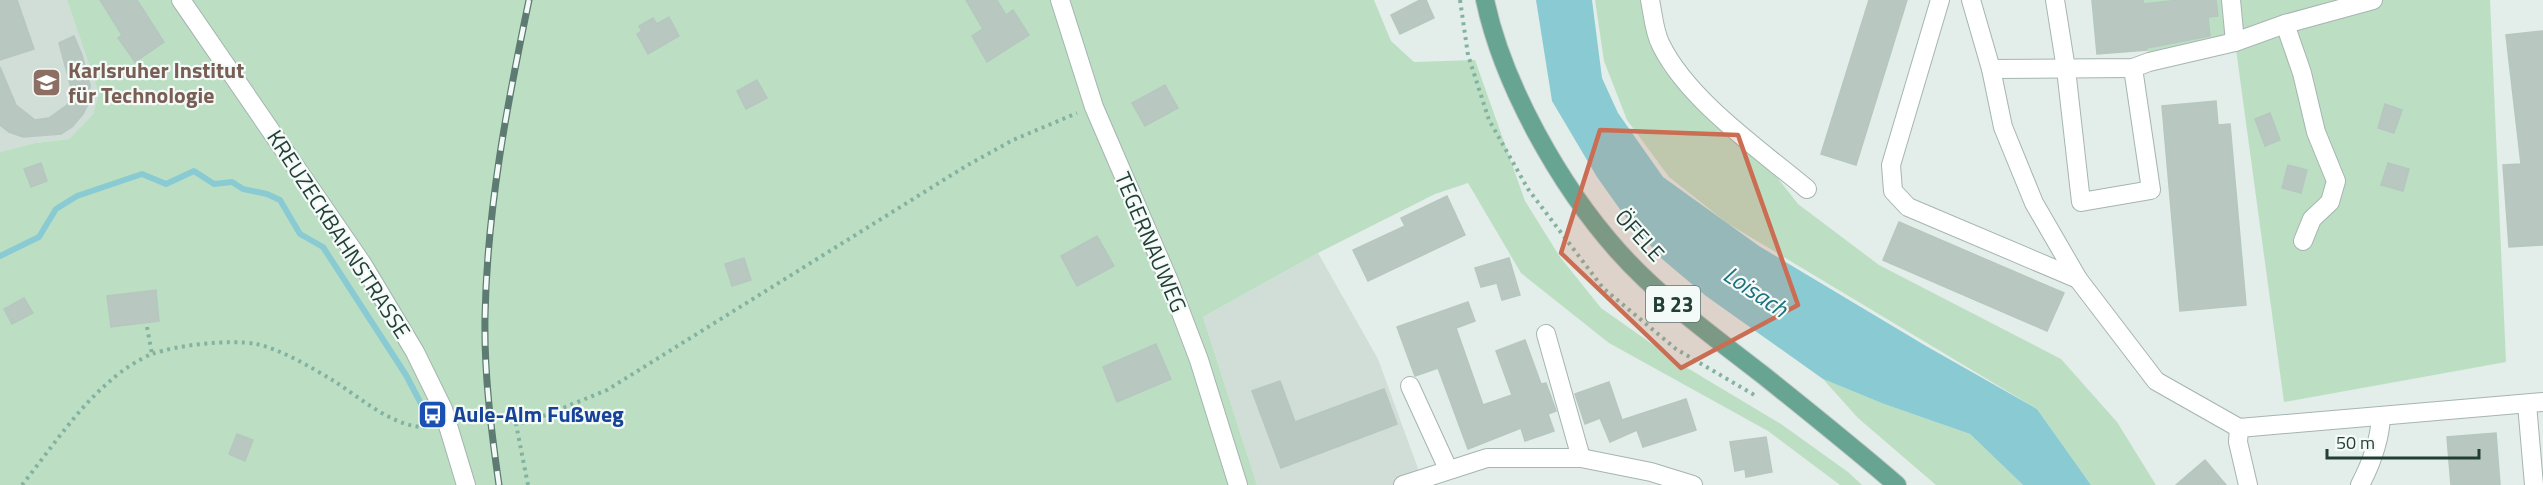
<svg xmlns="http://www.w3.org/2000/svg" width="2543" height="485" font-family="'Titillium Web',sans-serif">
<rect width="100%" height="100%" fill="#e3ede9"/>
<!-- built -->
<g fill="#d1ddd7">
<polygon points="0,0 67,0 99,94 93,114 69,139 35,143 0,152"/>
<polygon points="1318,253 1378,359 1424,485 1257,485 1203,317"/>
</g>
<!-- green -->
<g fill="#bcdfc4">
<polygon points="67,0 1374,0 1391,41 1414,62 1475,60 1525,201 1560,257 1601,308 1679,363 1781,424 1848,472 1862,485 1840,485 1768,431 1609,343 1521,273 1468,183 1435,194 1318,253 1203,317 1257,485 0,485 0,152 35,143 69,139 93,114 99,94"/>
<polygon points="1595,0 1647,0 1663,69 1776,176 1798,204 1879,265 2061,359 2117,422 2156,485 2091,485 2037,409 1727,223 1669,177 1627,120 1604,61"/>
<polygon points="2144,0 2490,0 2506,362 2284,402 2235,42 2149,62"/>
<polygon points="1823,379 1884,404 1970,434 2023,485 1936,485 1858,418"/>
</g>
<!-- water -->
<polygon fill="#8acbd3" points="1536,0 1592,0 1602,78 1618,113 1663,177 1759,246 1926,346 2037,409 2091,485 2023,485 1970,434 1884,404 1823,379 1706,296 1662,259 1624,215 1597,177 1552,101"/>
<g fill="none" stroke-linecap="round" stroke-linejoin="round">
<!-- stream -->
<polyline stroke="#8acbd3" stroke-width="6" points="0,256 39,237 56,209 77,196 142,174 166,184 194,171 214,184 232,182 243,189 267,194 280,200 300,234 323,247 406,375 428,417"/>
</g>
<!-- building -->
<g fill="#b8c8c1" stroke="#b5c7bf" stroke-width="1.5">
<polygon points="0,0 17,0 34,49 0,60"/>
<polygon points="100,0 137,0 164,42 135,62 118,38 122,35"/>
<polygon points="966,0 997,0 1006,15 1013,10 1029,35 987,62 972,36 983,29"/>
<polygon points="1420,0 1426,0 1434,18 1400,34 1391,15"/>
<polygon points="1869,0 1907,0 1856,165 1821,154"/>
<polygon points="2092,0 2143,0 2144,4 2179,0 2216,0 2218,16 2208,17 2210,36 2147,48 2147,50 2097,54"/>
<polygon points="669,17 679,36 648,54 637,34 642,31 639,26 653,18 657,24"/>
<polygon points="2543,31 2543,245 2509,247 2503,165 2521,164 2506,35"/>
<polygon points="74,36 82,55 90,85 90,100 83,114 72,127 61,134 23,137 9,132 0,125 0,67 16,105 35,120 49,118 67,105 73,95 59,43"/>
<polygon points="757,80 767,98 746,109 737,91"/>
<polygon points="1165,85 1178,108 1145,126 1132,103"/>
<polygon points="2216,101 2218,125 2230,124 2246,305 2180,311 2162,106"/>
<polygon points="2385,104 2402,110 2394,133 2378,128"/>
<polygon points="2270,113 2280,140 2265,146 2255,119"/>
<polygon points="41,163 47,181 31,187 24,169"/>
<polygon points="2388,163 2409,169 2403,191 2381,185"/>
<polygon points="2288,165 2307,170 2301,193 2282,188"/>
<polygon points="1447,196 1465,235 1368,281 1353,250 1405,226 1401,218"/>
<polygon points="1899,222 2064,293 2047,331 1883,260"/>
<polygon points="1097,236 1114,266 1077,286 1061,256"/>
<polygon points="744,258 751,280 732,286 725,264"/>
<polygon points="1509,258 1520,295 1502,300 1497,283 1481,287 1475,268"/>
<polygon points="156,290 159,321 111,327 107,296"/>
<polygon points="24,298 33,313 12,324 4,309"/>
<polygon points="1468,302 1475,321 1456,328 1483,405 1512,395 1496,351 1525,340 1541,384 1546,383 1555,408 1556,411 1548,414 1554,431 1525,441 1521,428 1468,449 1438,368 1415,376 1397,327"/>
<polygon points="1156,344 1171,379 1117,402 1103,367"/>
<polygon points="1280,381 1295,422 1384,389 1397,424 1281,468 1252,391"/>
<polygon points="1609,382 1622,420 1686,399 1696,430 1643,447 1637,430 1610,442 1600,418 1585,424 1575,394"/>
<polygon points="2496,433 2500,485 2451,485 2447,437"/>
<polygon points="237,434 253,440 245,461 229,454"/>
<polygon points="1766,437 1772,472 1746,477 1745,469 1735,471 1730,442"/>
<polygon points="2205,460 2226,485 2176,485"/>
</g>
<g fill="none" stroke-linecap="round" stroke-linejoin="round">
<defs>
<g id="minor">
<polyline points="181,0 363,265 415,352 443,409 466,485"/>
<polyline points="1060,0 1094,107 1169,281 1199,360 1238,485"/>
<path d="M 1650,0 C 1653,14 1654,32 1661,45 C 1688,100 1759,149 1807,189"/>
<polyline points="1940,0 1891,165 1893,191 1908,207 2078,279"/>
<polyline points="1971,0 1991,69 2003,127 2034,203 2078,279 2156,381 2239,428"/>
<polyline points="2055,0 2066,69 2081,202 2151,190 2133,68"/>
<polyline points="2231,0 2235,42"/>
<polyline points="2285,24 2302,73 2316,132 2336,181 2330,202 2312,219 2303,241"/>
<polyline points="1991,69 2133,68 2149,62 2235,42 2285,24 2373,0"/>
<polyline points="1546,334 1581,458"/>
<polyline points="1410,386 1448,469"/>
<polyline points="2527,404 2534,485"/>
<polyline points="2239,428 2543,402"/>
<polyline points="2239,428 2238,442 2248,485"/>
<polyline points="1403,485 1487,458 1581,458 1651,472 1693,485"/>
<path d="M 2360,485 C 2371,464 2380,439 2381,416"/>
</g>
<path id="major" d="M 1485,0 C 1503,85 1560,186 1618,251 C 1661,299 1713,336 1763,375 C 1808,411 1853,447 1897,485"/>
</defs>
<!-- minor casing -->
<use href="#minor" stroke="#a5b5b0" stroke-width="20"/>
<!-- major casing -->
<use href="#major" stroke="#c1c9c7" stroke-width="20"/>
<!-- path -->
<g stroke="#83b2a1" stroke-width="4" stroke-dasharray="3 4.5" stroke-linecap="butt">
<polyline points="1460,0 1468,55 1489,120 1528,189 1603,288 1676,349 1756,396"/>
<polyline points="147,327 152,354"/>
<path d="M 22,485 C 50,450 76,410 110,381 C 121,371 139,359 152,354 C 177,345 230,339 256,344 C 281,349 312,368 334,381 C 362,399 396,430 431,427"/>
<polyline points="528,485 516,424 536,419 607,390 966,166 1013,140 1077,113"/>
</g>
<!-- minor -->
<use href="#minor" stroke="#fff" stroke-width="18"/>
<!-- major -->
<use href="#major" stroke="#67a492" stroke-width="18"/>
<defs>
<path id="rail" d="M 499,485 C 491,429 484,373 485,317 C 487,209 507,105 529,0"/>
</defs>
<!-- rail casing -->
<use href="#rail" stroke="#5d7b72" stroke-width="7"/>
<!-- rail -->
<use href="#rail" stroke="#f4faf7" stroke-width="4.5" stroke-dasharray="14" stroke-linecap="butt"/>
</g>
<!-- marked area -->
<path fill="#cb6d53" fill-opacity="0.2" stroke="#cb6d53" stroke-width="4.5" stroke-linejoin="round" d="M 1600,130 L 1738,135 L 1798,305 L 1681,368 L 1561,253 Z"/>
<!-- icons -->
<defs>
<symbol id="university-square" viewBox="-11 -11 22 22"><rect x="-9" y="-9" width="18" height="18" rx="4" fill="#8d6e63" stroke="#f4faf7"/><path d="M0-5L7-2L0 1L-7-2ZM-4 1L0 2.5L4 1V4Q0 6-4 4Z" fill="#fff"/></symbol>
<symbol id="bus-square" viewBox="-11 -11 22 22"><rect x="-9" y="-9" width="18" height="18" rx="4" fill="#1a4fb4" stroke="#f4faf7"/><path d="M-5-6H5V4H4V6H2V4H-2V6H-4V4H-5ZM-3.5-4V0h7V-4ZM-3.5 1.2v1.5H-2V1.2ZM2 1.2v1.5H3.5V1.2Z" fill="#fff"/></symbol>
</defs>
<g fill-rule="evenodd">
<use href="#university-square" x="30" y="66" width="33" height="33"/>
<use href="#bus-square" x="416" y="398" width="33" height="33"/>
</g>
<g text-anchor="middle" dominant-baseline="central" stroke-width="4.5" stroke-linejoin="round" paint-order="stroke">
<!-- shield labels -->
<rect fill="#f4faf7" stroke="#617770" stroke-width="1.5" x="1646" y="286" width="54" height="36" rx="4.5"/>
<g font-size="21" font-weight="bold" fill="#223f36">
<text x="1673" y="304">B 23</text>
</g>
<!-- education labels -->
<g font-size="22" font-weight="bold" fill="#785e54" stroke="#f4faf7" text-anchor="start">
<text x="68" y="70">Karlsruher Institut<tspan x="68" dy="25">für Technologie</tspan></text>
</g>
<!-- street labels -->
<g font-size="22" fill="#223f36" stroke="#f4faf7">
<text transform="translate(339 234) rotate(57)">KREUZECKBAHNSTRASSE</text>
<text transform="translate(1640 235) rotate(48)">ÖFELE</text>
<text transform="translate(1151 242) rotate(67)">TEGERNAUWEG</text>
</g>
<!-- transit labels -->
<g font-size="22" font-weight="bold" fill="#164399" stroke="#f4faf7" text-anchor="start">
<text x="453" y="414">Aule-Alm Fußweg</text>
</g>
<!-- water labels -->
<g font-size="24" font-style="italic" fill="#1b717d" stroke="#f4faf7">
<text transform="translate(1756 291) rotate(34)">Loisach</text>
</g>
</g>
<!-- scale -->
<path d="M2327 449v9h152v-9" fill="none" stroke="#223f36" stroke-width="3"/>
<text x="2336" y="449" font-size="18" fill="#223f36" stroke="#f4faf7" stroke-width="4.5" paint-order="stroke">50 m</text>
</svg>
